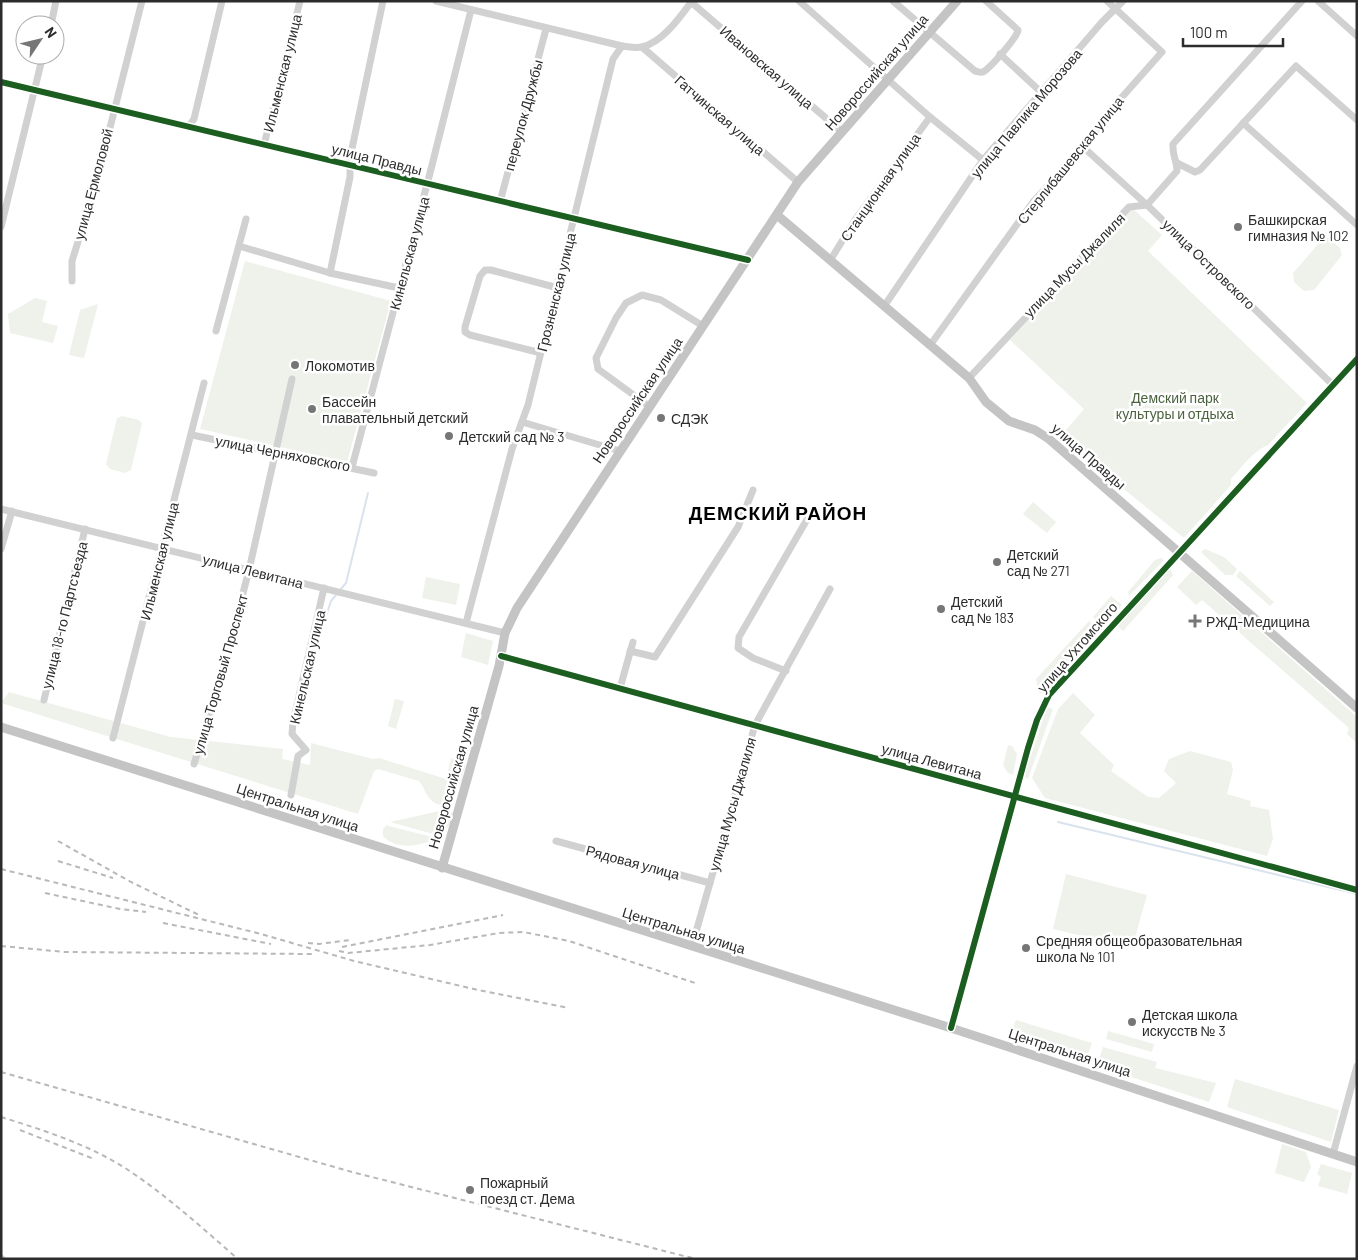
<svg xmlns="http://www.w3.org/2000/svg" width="1358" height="1260" font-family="Barlow,sans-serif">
<rect width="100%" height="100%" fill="#fff"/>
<!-- green -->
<g fill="#eef2eb">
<path d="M 1132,208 L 1162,235 L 1148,251 L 1307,403 L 1268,445 C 1253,451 1242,467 1231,479 L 1231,485 L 1184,538 L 1060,437 L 1084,409 L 1010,340 Z"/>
<polygon points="1328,238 1340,248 1342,255 1314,290 1304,291 1294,282 1293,273 1321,241"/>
<polygon points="245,261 391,301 347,462 200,429"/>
<polygon points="35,298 47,301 42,322 58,326 53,343 10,333 8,314"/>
<polygon points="98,304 84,358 69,355 80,310"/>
<polygon points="122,416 139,420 142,424 131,470 125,473 110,469 106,464 117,418"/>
<polygon points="1033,502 1056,522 1047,533 1023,514"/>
<polygon points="1205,549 1224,557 1237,569 1233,575 1225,575 1201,552"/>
<polygon points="1161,558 1164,560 1129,596 1128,592 1155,560"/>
<polygon points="1169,566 1173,575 1123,631 1116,625"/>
<polygon points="1192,571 1357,717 1357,743 1347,734 1349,728 1202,600 1196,605 1177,587"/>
<polygon points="1240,571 1274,602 1270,606 1236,576"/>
<polygon points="426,577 460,584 456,605 422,598"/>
<polygon points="1111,596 1122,605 1104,626 1093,617"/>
<polygon points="1089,621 1100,631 1045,694 1038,692 1036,679"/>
<polygon points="466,633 493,641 488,665 461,657"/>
<path d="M 9,692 L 171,737 L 283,749 L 282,759 L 310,765 L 311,743 L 373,759 L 379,758 L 446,779 L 451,759 L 460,757 L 466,763 C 463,775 454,818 432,801 C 426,796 424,787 419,781 L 378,769 L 374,771 L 358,814 L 1,703 Z"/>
<polygon points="1073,693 1095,715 1080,733 1114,765 1111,771 1148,797 1159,798 1176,783 1164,771 1169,759 1190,751 1231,762 1233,770 1227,794 1251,801 1250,806 1269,810 1273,839 1267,856 1045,798 1032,778 1058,709"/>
<polygon points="395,699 404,701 396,729 388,726"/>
<polygon points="1047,707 1053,709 1028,779 1024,777"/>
<polygon points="1008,745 1012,746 1017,754 1013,775 1008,773 1003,765"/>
<path d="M 444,810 L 453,813 C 455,822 445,831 437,835 L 390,822 Z"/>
<path d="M 387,825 L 389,826 L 436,838 C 420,847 396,850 383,836 L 383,829 Z"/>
<polygon points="1066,874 1147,895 1132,948 1053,929"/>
<polygon points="1016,1020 1092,1043 1085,1063 1009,1039"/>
<polygon points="1108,1031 1154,1044 1152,1052 1106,1039"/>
<polygon points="1103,1047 1157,1062 1155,1068 1216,1083 1209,1102 1097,1066"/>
<polygon points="1235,1079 1339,1110 1331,1142 1227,1107"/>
<polygon points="1282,1144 1306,1152 1311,1167 1304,1182 1275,1173"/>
<polygon points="1321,1164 1352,1173 1347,1194 1318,1186 1321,1177 1317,1174"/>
</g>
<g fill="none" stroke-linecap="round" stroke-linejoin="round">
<!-- stream -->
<g stroke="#d9e3ee" stroke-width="2">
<polyline points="340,590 346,583 368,493"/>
<polyline points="321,631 331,601 337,594"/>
<polyline points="1058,822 1357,894"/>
</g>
<!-- minor -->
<g stroke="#d1d1d1" stroke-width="7">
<polyline points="436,1 622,46"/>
<polyline points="799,1 930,117 983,160"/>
<path d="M 893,1 L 975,71 C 979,72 980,73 983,72 C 990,68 1017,38 1018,30 L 986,1"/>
<polyline points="1318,1 1357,36"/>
<polyline points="691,2 842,132"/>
<polyline points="51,25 56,1"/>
<polyline points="642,47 798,182"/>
<polyline points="1000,54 1042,93"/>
<polyline points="1,82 748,260"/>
<polyline points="1243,123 1357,225"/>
<polyline points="189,126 194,119 222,1"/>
<polyline points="264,145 300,1"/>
<polyline points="1082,146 1147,205 1333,385"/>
<polyline points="1177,163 1195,172 1200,170 1296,66 1357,120"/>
<polyline points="500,202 546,29"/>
<polyline points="1,227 43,55"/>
<polyline points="239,246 330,273 399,288"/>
<polyline points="831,259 855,220 930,117"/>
<polyline points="330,273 350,177 350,158 383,1"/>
<polyline points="72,281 72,261 95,187 142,1"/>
<polyline points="885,305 983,160 1102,22 1123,1"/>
<polyline points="216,331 246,219"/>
<polyline points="931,344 1033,202 1075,157 1115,105 1162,52 1107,1"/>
<polyline points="541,353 470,335 465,332 465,327 480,276 485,270 491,270 558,288"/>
<path d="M 969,378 L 1129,207 L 1147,205 L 1177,171 C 1177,161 1172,155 1173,144 L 1302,1"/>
<polyline points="650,407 598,369 596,358 616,318 626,303 642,295 661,300 703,326"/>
<polyline points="522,422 620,451"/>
<polyline points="192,435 374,473"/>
<polyline points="352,467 429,177 471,10"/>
<polyline points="1,509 505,633"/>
<polyline points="1,549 12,511"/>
<path d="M 466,623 L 512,449 L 528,405 L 613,59 L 622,46 C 628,47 636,48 642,47 C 663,42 680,17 692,1"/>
<polyline points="630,651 655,657 738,527 753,490"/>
<polyline points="501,656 1357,890"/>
<polyline points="786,671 753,658 738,648 739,637 809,516"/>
<polyline points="620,688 633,642"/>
<polyline points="44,700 85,529"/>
<polyline points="113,738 204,383"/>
<polyline points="194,764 225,662 249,570 292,379"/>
<polyline points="291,795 298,756 306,750 292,734 293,722 324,588"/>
<polyline points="556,841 710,883"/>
<polyline points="692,946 755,725 830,589"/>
<polyline points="951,1028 1028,748 1037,720 1049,695 1357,359"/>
<polyline points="1333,1154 1357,1066"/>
<polyline points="1,1258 2,1259"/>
</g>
<!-- major -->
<g stroke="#c4c4c4" stroke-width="9">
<polyline points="777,215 969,378 986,402 1009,421 1035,430 1049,439 1357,708"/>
<polyline points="1,727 951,1028 1357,1162"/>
<polyline points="442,868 499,666 505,633 517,608 798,182 957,1"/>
</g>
<!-- rail -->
<g stroke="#b8b8b8" stroke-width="2" stroke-dasharray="5 4" stroke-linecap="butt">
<polyline points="58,841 131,882 199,915"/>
<polyline points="58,861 113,878"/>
<polyline points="1,869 261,934 354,961 478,990 569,1008"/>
<polyline points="45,893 120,909 146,912"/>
<polyline points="163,923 271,944"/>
<polyline points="308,943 319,944 350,940"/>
<polyline points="1,946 65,952 313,954"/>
<polyline points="342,947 503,915"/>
<polyline points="339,951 348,953 430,945 499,933 523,932 569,941 695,983"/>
<polyline points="1,1072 352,1172 696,1259"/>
<path d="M 1,1117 C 43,1130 87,1144 125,1168 C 165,1194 201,1227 238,1259"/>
<polyline points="20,1130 94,1159"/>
</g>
<defs>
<g id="cycleway">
<polyline points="1,82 748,260"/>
<polyline points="501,656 1357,890"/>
<polyline points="951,1028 1028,748 1037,720 1049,695 1357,359"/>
</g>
</defs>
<!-- cycleway casing -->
<use href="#cycleway" stroke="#fff" stroke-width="9"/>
<!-- cycleway -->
<use href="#cycleway" stroke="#1b5e20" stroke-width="6"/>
</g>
<!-- markers -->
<g fill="#767676" stroke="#fff" stroke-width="2">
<circle cx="1238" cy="227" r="5"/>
<circle cx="295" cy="365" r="5"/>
<circle cx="312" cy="409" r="5"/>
<circle cx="661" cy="418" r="5"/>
<circle cx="449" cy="436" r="5"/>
<circle cx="997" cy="562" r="5"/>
<circle cx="941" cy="609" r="5"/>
<path d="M1192.5 613.5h5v5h5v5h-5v5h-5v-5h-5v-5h5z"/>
<circle cx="1026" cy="948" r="5"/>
<circle cx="1132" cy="1022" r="5"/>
<circle cx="470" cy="1190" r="5"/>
</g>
<g text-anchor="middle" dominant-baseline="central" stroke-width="5" stroke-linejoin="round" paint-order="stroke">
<!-- street labels -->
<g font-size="14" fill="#2c2c2c" stroke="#fff">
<text transform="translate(767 67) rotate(41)">Ивановская улица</text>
<text transform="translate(876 72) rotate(-49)">Новороссийская улица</text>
<text transform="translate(282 73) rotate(-76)">Ильменская улица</text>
<text transform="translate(1026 113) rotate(-50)">улица Павлика Морозова</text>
<text transform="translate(523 115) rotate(-75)">переулок Дружбы</text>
<text transform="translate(720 115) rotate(41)">Гатчинская улица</text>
<text transform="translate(377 159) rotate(14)">улица Правды</text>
<text transform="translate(1070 160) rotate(-51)">Стерлибашевская улица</text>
<text transform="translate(93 184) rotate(-75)">улица Ермоловой</text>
<text transform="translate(880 187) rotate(-55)">Станционная улица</text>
<text transform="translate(409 253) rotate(-75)">Кинельская улица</text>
<text transform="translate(1209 264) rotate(44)">улица Островского</text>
<text transform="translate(1074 265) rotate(-46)">улица Мусы Джалиля</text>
<text transform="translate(556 292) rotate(-76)">Грозненская улица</text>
<text transform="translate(637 400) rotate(-56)">Новороссийская улица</text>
<text transform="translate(283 453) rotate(11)">улица Черняховского</text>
<text transform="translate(1089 456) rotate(41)">улица Правды</text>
<text transform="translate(159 561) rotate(-76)">Ильменская улица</text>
<text transform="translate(253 571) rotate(14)">улица Левитана</text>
<text transform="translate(64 615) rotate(-76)">улица 18-го Партсъезда</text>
<text transform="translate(1077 647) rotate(-49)">улица Ухтомского</text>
<text transform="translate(307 667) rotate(-77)">Кинельская улица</text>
<text transform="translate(220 674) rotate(-74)">улица Торговый Проспект</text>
<text transform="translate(932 761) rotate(15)">улица Левитана</text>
<text transform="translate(453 777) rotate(-74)">Новороссийская улица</text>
<text transform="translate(732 804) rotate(-74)">улица Мусы Джалиля</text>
<text transform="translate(298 807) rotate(18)">Центральная улица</text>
<text transform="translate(633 862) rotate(15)">Рядовая улица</text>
<text transform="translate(684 930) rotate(17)">Центральная улица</text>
<text transform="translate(1070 1052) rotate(18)">Центральная улица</text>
</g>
<!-- poi labels -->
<g font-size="14" fill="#2c2c2c" stroke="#fff" text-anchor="start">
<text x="1248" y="219">Башкирская<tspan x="1248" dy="16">гимназия № 102</tspan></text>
<text x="305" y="365">Локомотив</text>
<text x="322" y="401">Бассейн<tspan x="322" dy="16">плавательный детский</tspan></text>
<text x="671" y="418">СДЭК</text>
<text x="459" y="436">Детский сад № 3</text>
<text x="1007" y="554">Детский<tspan x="1007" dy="16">сад № 271</tspan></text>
<text x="951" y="601">Детский<tspan x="951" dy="16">сад № 183</tspan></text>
<text x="1206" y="621">РЖД-Медицина</text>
<text x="1036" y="940">Средняя общеобразовательная<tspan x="1036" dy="16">школа № 101</tspan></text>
<text x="1142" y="1014">Детская школа<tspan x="1142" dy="16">искусств № 3</tspan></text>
<text x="480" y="1182">Пожарный<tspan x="480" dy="16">поезд ст. Дема</tspan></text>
</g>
<!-- park labels -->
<g font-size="14" fill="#4b623f" stroke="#fff">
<text x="1175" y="397">Демский парк<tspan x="1175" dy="16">культуры и отдыха</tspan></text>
</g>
<!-- district labels -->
<g font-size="19" font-weight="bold" letter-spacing="1" fill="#000" stroke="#fff">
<text x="778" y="512">ДЕМСКИЙ РАЙОН</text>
</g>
</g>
<!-- border -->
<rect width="1358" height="1260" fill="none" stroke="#2c2c2c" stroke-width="5"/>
<!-- north arrow -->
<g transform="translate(40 40) rotate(55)"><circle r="24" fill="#ffffff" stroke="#ababab"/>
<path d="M0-4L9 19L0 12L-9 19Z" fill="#767676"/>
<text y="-8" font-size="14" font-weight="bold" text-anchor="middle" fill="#2c2c2c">N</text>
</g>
<!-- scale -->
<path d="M1183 38v8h100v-8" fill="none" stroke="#2c2c2c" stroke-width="2.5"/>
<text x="1190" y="38" font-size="15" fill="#2c2c2c" stroke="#ffffff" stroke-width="4" paint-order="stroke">100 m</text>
</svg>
